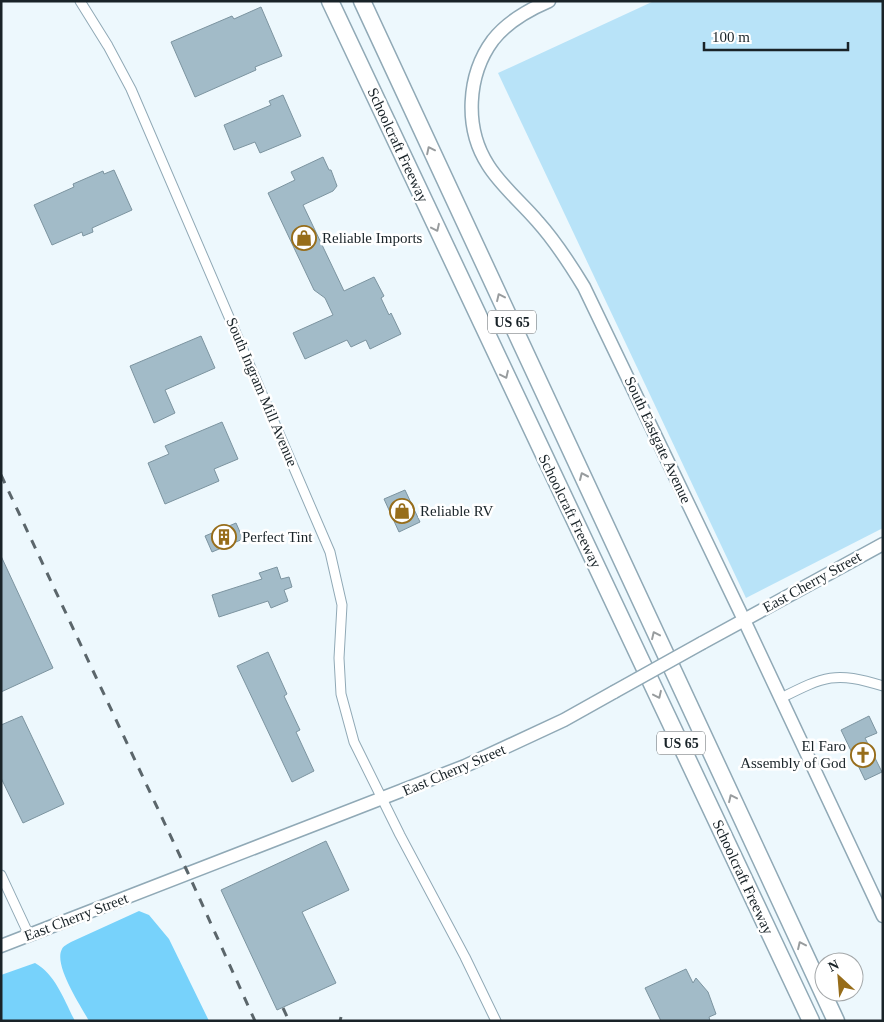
<svg xmlns="http://www.w3.org/2000/svg" width="884" height="1022" font-family="Georgia,serif">
<rect width="100%" height="100%" fill="#edf8fd"/>
<!-- green -->
<polygon fill="#b8e3f8" points="654,1 883,1 883,528 746,598 498,73"/>
<!-- forest -->
<g fill="#77d2fb">
<path d="M 139,911 L 149,915 L 169,939 L 209,1021 L 89,1021 C 81,1006 53,965 62,949 C 63,946 68,944 71,942 Z"/>
<path d="M 35,963 C 56,975 64,1000 75,1021 L 1,1021 L 1,975 Z"/>
</g>
<!-- building -->
<g fill="#a2bbc8" stroke="#7c94a0">
<polygon points="261,7 282,56 255,67 256,70 195,97 171,42 232,16 234,19"/>
<polygon points="283,95 301,136 260,153 255,142 234,150 224,125 271,105 269,101"/>
<polygon points="323,157 329,170 331,170 337,186 333,191 303,205 344,291 374,277 384,296 381,298 389,315 391,313 401,334 370,349 366,340 351,347 347,340 305,359 293,333 333,315 325,298 314,290 268,193 295,180 291,172"/>
<polygon points="114,170 132,210 92,228 93,232 83,236 82,232 52,245 34,205 74,187 73,184 103,171 104,174"/>
<polygon points="201,336 215,368 165,390 175,413 154,423 130,366"/>
<polygon points="222,422 238,459 214,469 219,481 165,504 148,463 169,454 165,446"/>
<polygon points="405,490 420,522 399,532 384,499"/>
<polygon points="236,523 243,539 212,552 205,536"/>
<polygon points="1,556 53,668 1,692"/>
<polygon points="277,567 281,579 289,577 292,587 284,590 288,601 271,608 268,601 219,617 212,595 262,579 259,573"/>
<polygon points="268,652 287,694 284,696 300,730 296,732 314,771 292,782 237,666"/>
<polygon points="22,716 64,804 23,823 1,778 1,725"/>
<polygon points="869,716 877,733 865,738 882,772 865,780 841,730"/>
<polygon points="326,841 349,890 302,912 336,983 277,1010 221,890"/>
<polygon points="686,969 693,983 696,978 708,992 716,1014 709,1017 710,1021 661,1021 645,988"/>
</g>
<g fill="none" stroke-linecap="round" stroke-linejoin="round">
<defs>
<g id="street">
<polyline points="80,1 108,46 131,89 330,552 342,605 339,658 341,694 354,742 400,835 465,957 496,1021"/>
<path d="M 781,698 C 825,676 835,671 883,686"/>
<polyline points="1,875 29,935"/>
</g>
<g id="secondary">
<path d="M 549,1 C 528,10 507,22 493,40 C 467,75 464,128 488,165 C 501,186 522,203 538,222 C 556,242 570,264 584,287 L 744,620 L 883,916"/>
<polyline points="702,643 883,544"/>
<polyline points="1,946 465,766 564,720 614,692"/>
</g>
<g id="highway">
<polyline points="330,1 811,1021"/>
<polyline points="362,1 836,1021"/>
</g>
</defs>
<!-- street casing -->
<use href="#street" stroke="#90a9b6" stroke-width="11"/>
<!-- secondary casing -->
<use href="#secondary" stroke="#90a9b6" stroke-width="15"/>
<!-- highway casing -->
<use href="#highway" stroke="#90a9b6" stroke-width="19"/>
<!-- street -->
<use href="#street" stroke="#fff" stroke-width="9"/>
<!-- secondary -->
<use href="#secondary" stroke="#fff" stroke-width="12"/>
<!-- highway -->
<use href="#highway" stroke="#fff" stroke-width="16"/>
<!-- rail -->
<g stroke="#5b666b" stroke-width="3" stroke-dasharray="9 9" stroke-linecap="butt">
<polyline points="1,475 188,873 255,1021"/>
<polyline points="283,1008 289,1021"/>
<polyline points="340,1021 341,1017"/>
</g>
<defs>
<polyline id="secondary-bridge" points="614,692 702,643"/>
</defs>
<!-- secondary-bridge casing -->
<use href="#secondary-bridge" stroke="#90a9b6" stroke-width="15" stroke-linecap="butt"/>
<!-- secondary-bridge -->
<use href="#secondary-bridge" stroke="#fff" stroke-width="12"/>
</g>
<!-- one-way arrows -->
<defs><path id="oneway-chevron" d="M-2-3.5L2.5 0L-2 3.5" fill="none" stroke-width="1.6" stroke-linecap="round" stroke-linejoin="round" transform="scale(1.25)"/></defs>
<g stroke="#989c9e">
<use href="#oneway-chevron" transform="translate(430 150) rotate(-116)"/>
<use href="#oneway-chevron" transform="translate(436 228) rotate(65)"/>
<use href="#oneway-chevron" transform="translate(500 297) rotate(-115)"/>
<use href="#oneway-chevron" transform="translate(505 375) rotate(65)"/>
<use href="#oneway-chevron" transform="translate(583 476) rotate(-114)"/>
<use href="#oneway-chevron" transform="translate(655 635) rotate(-115)"/>
<use href="#oneway-chevron" transform="translate(658 695) rotate(65)"/>
<use href="#oneway-chevron" transform="translate(732 798) rotate(-115)"/>
<use href="#oneway-chevron" transform="translate(801 945) rotate(-115)"/>
</g>
<!-- icons -->
<defs>
<symbol id="shop-ring" viewBox="-11 -11 22 22"><circle r="9.5" fill="#fff" stroke="#976d1a" stroke-width="1.5"/><path d="M-5-2.5h2.3a2.7 3.5 0 0 1 5.4 0H5L5.5 6h-11ZM-1.5-2.5h3a1.5 2.3 0 0 0-3 0Z" fill="#976d1a"/></symbol>
<symbol id="building-ring" viewBox="-11 -11 22 22"><circle r="9.5" fill="#fff" stroke="#976d1a" stroke-width="1.5"/><path d="M-4-6H4V6H1V3H-1V6H-4ZM-2.5-4.3h1.7v1.8h-1.7ZM.8-4.3h1.7v1.8H.8ZM-2.5-1h1.7V.8h-1.7ZM.8-1h1.7V.8H.8Z" fill="#976d1a"/></symbol>
<symbol id="church-ring" viewBox="-11 -11 22 22"><circle r="9.5" fill="#fff" stroke="#976d1a" stroke-width="1.5"/><path d="M-1.2-6h2.4v3.5h3.3v2.4h-3.3V6h-2.4V-.1h-3.3v-2.4h3.3Z" fill="#976d1a"/></symbol>
</defs>
<g fill-rule="evenodd">
<use href="#shop-ring" x="290" y="224" width="28" height="28"/>
<use href="#shop-ring" x="388" y="497" width="28" height="28"/>
<use href="#building-ring" x="210" y="523" width="28" height="28"/>
<use href="#church-ring" x="849" y="741" width="28" height="28"/>
</g>
<g text-anchor="middle" dominant-baseline="central" stroke-width="5" stroke-linejoin="round" paint-order="stroke">
<!-- shield labels -->
<g fill="#fff" stroke="#5e6568" stroke-width="1">
<rect x="488" y="310.5" width="48" height="23" rx="4"/>
<rect x="657" y="731.5" width="48" height="23" rx="4"/>
</g>
<g font-size="14" font-weight="bold" fill="#192328">
<text x="512" y="322">US 65</text>
<text x="681" y="743">US 65</text>
</g>
<!-- street labels -->
<g font-size="15" fill="#192328" stroke="#fff">
<text transform="translate(398 145) rotate(65)">Schoolcraft Freeway</text>
<text transform="translate(262 392) rotate(67)">South Ingram Mill Avenue</text>
<text transform="translate(658 440) rotate(65)">South Eastgate Avenue</text>
<text transform="translate(570 511) rotate(64)">Schoolcraft Freeway</text>
<text transform="translate(812 582) rotate(-29)">East Cherry Street</text>
<text transform="translate(454 770) rotate(-23)">East Cherry Street</text>
<text transform="translate(743 877) rotate(65)">Schoolcraft Freeway</text>
<text transform="translate(76 917) rotate(-21)">East Cherry Street</text>
</g>
<!-- poi labels -->
<g font-size="15" fill="#192328" stroke="#fff" text-anchor="start">
<text x="322" y="238">Reliable Imports</text>
<text x="420" y="511">Reliable RV</text>
<text x="242" y="537">Perfect Tint</text>
<text x="846" y="746" text-anchor="end">El Faro<tspan x="846" dy="17">Assembly of God</tspan></text>
</g>
</g>
<!-- border -->
<rect width="884" height="1022" fill="none" stroke="#192328" stroke-width="5"/>
<!-- north arrow -->
<g transform="translate(839 977) rotate(334)"><circle r="24" fill="#ffffff" stroke="#a3a7a9"/>
<path d="M0-4L9 19L0 12L-9 19Z" fill="#976d1a"/>
<text y="-8" font-size="14" font-weight="bold" text-anchor="middle" fill="#192328">N</text>
</g>
<!-- scale -->
<path d="M704 42v8h144v-8" fill="none" stroke="#192328" stroke-width="2.5"/>
<text x="712" y="42" font-size="15" fill="#192328" stroke="#ffffff" stroke-width="4" paint-order="stroke">100 m</text>
</svg>
